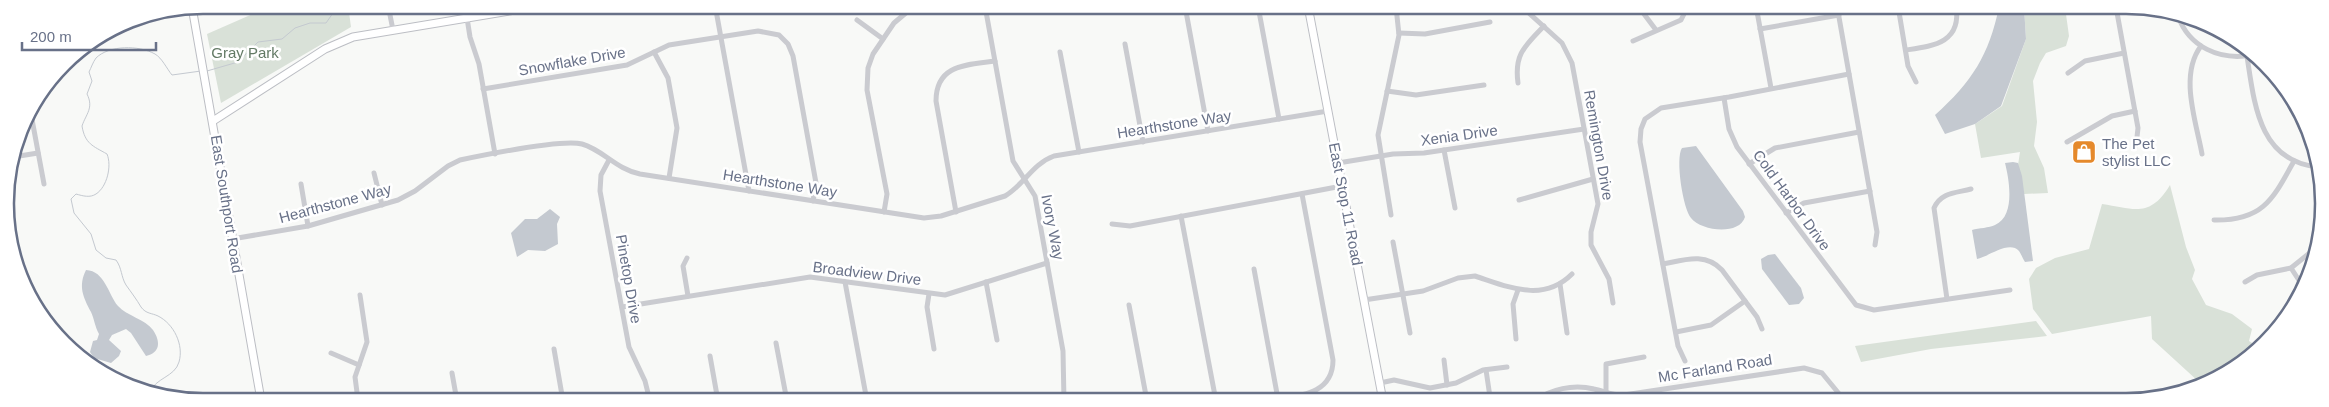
<svg xmlns="http://www.w3.org/2000/svg" width="2329" height="407" font-family="Arial,sans-serif">
<rect width="100%" height="100%" fill="#f8f9f7"/>
<!-- green -->
<g fill="#d9e1d8">
<polygon points="273,5 348,5 351,27 221,103 207,34"/>
<polygon points="2024,7 2065,7 2069,36 2066,46 2046,53 2040,63 2033,81 2037,122 2034,146 2044,168 2048,193 2024,194 2018,165 2020,152 1981,158 1975,124 2002,106 2026,39"/>
<path d="M 2170,185 L 2186,247 L 2195,270 L 2192,279 L 2206,305 L 2232,314 L 2252,329 L 2249,341 L 2260,348 L 2231,369 L 2199,382 L 2152,339 L 2151,316 L 2052,334 L 2033,309 L 2029,279 L 2036,268 L 2055,258 L 2089,249 L 2102,204 C 2135,209 2150,218 2170,185 Z"/>
<polygon points="2036,321 2047,336 1931,349 1861,362 1855,346"/>
</g>
<!-- water -->
<g fill="#c4c9d0">
<path d="M 1999,7 L 2024,7 L 2026,39 L 2001,106 L 1975,124 L 1945,134 L 1935,115 C 1972,82 1989,55 1999,7 Z"/>
<path d="M 1696,146 L 1743,211 L 1745,217 C 1739,236 1701,231 1691,218 C 1683,209 1675,158 1682,148 Z"/>
<path d="M 2013,162 L 2018,163 L 2022,176 L 2033,261 L 2025,262 C 2023,259 2021,254 2019,251 C 2009,240 1988,257 1977,259 L 1972,230 C 1979,228 1989,228 1995,225 C 2016,216 2009,179 2005,163 Z"/>
<polygon points="550,209 560,217 557,224 558,244 545,251 528,250 517,257 511,233 525,219 537,219"/>
<polygon points="1775,254 1801,288 1804,298 1799,304 1789,305 1762,269 1761,259 1768,255"/>
<path d="M 86,270 C 105,271 108,294 118,306 C 127,316 145,319 153,330 C 161,342 160,353 146,356 L 131,333 L 126,329 L 112,335 L 109,340 L 121,351 L 119,356 L 111,363 L 94,358 L 90,352 L 93,341 L 97,340 L 99,334 C 95,327 94,318 91,312 C 83,297 78,286 86,270 Z"/>
</g>
<g fill="none" stroke-linecap="round" stroke-linejoin="round">
<!-- stream -->
<g stroke="#c4c9d0" stroke-width="1">
<polyline points="207,71 238,62 258,42 282,39 295,28 310,23 326,23 333,13 331,5"/>
<path d="M 150,392 C 155,378 175,377 179,362 C 184,345 174,324 158,316 C 152,313 146,314 141,307 C 137,300 131,292 126,285 C 121,277 122,268 116,260 L 106,258 L 96,250 L 91,234 L 74,213 L 71,199 L 76,194 C 83,196 90,198 96,194 C 107,187 112,166 107,154 C 93,146 85,144 82,126 C 86,114 94,108 87,94 L 92,81 L 89,72 C 91,68 93,62 96,58 C 109,45 139,45 155,54 C 162,58 167,69 172,75 L 201,71"/>
</g>
<defs>
<g id="secondary">
<polyline points="1308,6 1383,401"/>
<polyline points="192,7 261,400"/>
<polyline points="213,121 325,49 353,37 545,5"/>
</g>
</defs>
<!-- secondary casing -->
<use href="#secondary" stroke="#bcbec4" stroke-width="9"/>
<!-- street -->
<g stroke="#cacbd0" stroke-width="5">
<polyline points="388,5 393,30"/>
<polyline points="461,5 463,19"/>
<polyline points="469,5 470,17"/>
<polyline points="715,5 749,191"/>
<polyline points="985,6 1013,161 1035,196 1063,351 1064,401"/>
<polyline points="1185,6 1208,131"/>
<polyline points="1258,6 1279,119"/>
<polyline points="1521,6 1562,43 1572,63 1598,204 1591,232 1591,245 1609,279 1613,303"/>
<polyline points="1638,6 1656,30"/>
<polyline points="1756,6 1771,88"/>
<polyline points="1837,6 1877,232 1875,245"/>
<polyline points="1898,6 1908,66 1916,82"/>
<polyline points="2116,7 2138,128 2136,146"/>
<path d="M 2178,16 C 2189,47 2220,61 2252,55"/>
<polyline points="467,18 470,37 479,64 495,154"/>
<polyline points="857,20 883,39"/>
<polyline points="1760,29 1839,15"/>
<polyline points="1399,33 1425,34 1490,22"/>
<polyline points="1633,41 1681,20 1688,6"/>
<polyline points="1125,44 1143,142"/>
<path d="M 2201,46 C 2179,75 2196,121 2202,154"/>
<path d="M 1906,50 C 1933,46 1962,43 1956,6"/>
<path d="M 2246,50 C 2254,98 2256,161 2318,167"/>
<polyline points="654,52 668,78 677,128 669,178"/>
<polyline points="1060,52 1079,152"/>
<polyline points="2068,73 2085,61 2124,53"/>
<path d="M 1518,83 C 1514,54 1525,46 1544,26"/>
<polyline points="483,89 627,65 669,45 758,31 779,35 788,44 793,56 816,183 813,201"/>
<polyline points="1387,91 1416,95 1484,85"/>
<polyline points="1724,98 1729,129 1737,147 1856,305 1874,310 2010,290"/>
<polyline points="31,114 44,184"/>
<polyline points="2067,142 2112,116 2135,111"/>
<polyline points="1444,150 1455,208"/>
<polyline points="13,157 38,153"/>
<polyline points="609,160 601,175 600,191 629,347 645,381 650,401"/>
<polyline points="1338,163 1393,154 1424,153 1584,129"/>
<polyline points="1749,164 1775,148 1859,132"/>
<polyline points="374,173 382,205"/>
<polyline points="301,184 308,226"/>
<polyline points="1519,200 1593,179"/>
<polyline points="884,212 887,194 867,90 868,68 873,54 894,23 907,12 926,6"/>
<path d="M 956,212 L 936,101 C 936,64 967,65 995,61"/>
<polyline points="1786,213 1804,203 1870,191"/>
<polyline points="1391,215 1378,135 1399,35 1396,7"/>
<polyline points="1181,216 1216,401"/>
<path d="M 2214,220 C 2263,221 2273,199 2294,161"/>
<polyline points="1112,224 1130,226 1342,186"/>
<path d="M 232,239 L 308,226 L 398,200 L 415,191 L 448,166 L 460,160 C 484,155 562,139 582,144 C 603,150 616,169 640,174 L 924,218 L 941,216 L 1005,196 C 1024,185 1032,164 1054,156 L 1328,111"/>
<polyline points="1393,242 1410,333"/>
<polyline points="687,258 683,266 688,296"/>
<path d="M 1663,264 C 1684,260 1705,252 1722,270 L 1757,317 L 1762,329"/>
<polyline points="2291,268 2304,288"/>
<polyline points="1254,269 1278,399"/>
<polyline points="845,282 867,401"/>
<polyline points="986,282 997,340"/>
<polyline points="2245,282 2257,275 2291,268 2317,247"/>
<polyline points="1560,284 1567,333"/>
<polyline points="929,294 927,307 934,349"/>
<path d="M 1947,299 L 1934,208 C 1941,192 1956,193 1971,189"/>
<path d="M 1364,300 L 1423,291 L 1458,278 L 1475,276 C 1509,287 1543,303 1572,274"/>
<polyline points="1129,305 1147,401"/>
<polyline points="622,307 810,277 945,295 1047,263"/>
<polyline points="1676,332 1711,325 1745,301"/>
<polyline points="1516,339 1513,304 1518,290"/>
<polyline points="776,343 787,401"/>
<polyline points="554,349 563,401"/>
<polyline points="331,353 359,365"/>
<polyline points="710,356 718,401"/>
<polyline points="1444,360 1447,385"/>
<polyline points="1685,361 1678,346 1640,142 1641,129 1645,119 1661,108 1729,97 1849,74"/>
<polyline points="1486,370 1490,397"/>
<polyline points="452,373 457,401"/>
<polyline points="1380,383 1394,380 1430,388 1456,383 1483,370 1507,367"/>
<polyline points="1606,393 1606,364 1644,357"/>
<polyline points="358,400 355,377 367,342 360,295"/>
<path d="M 1270,401 C 1296,396 1333,396 1333,360 L 1302,194"/>
<path d="M 1534,401 C 1551,389 1573,384 1594,389 C 1604,391 1613,396 1624,395 L 1804,368 L 1822,373 L 1845,401"/>
</g>
<!-- secondary -->
<use href="#secondary" stroke="#fff" stroke-width="7"/>
</g>
<!-- icons -->
<defs>
<symbol id="shop-square" viewBox="-11 -11 22 22"><rect x="-9" y="-9" width="18" height="18" rx="4" fill="#e5892b" stroke="#fff"/><path d="M-5-2.5h2.3a2.7 3.5 0 0 1 5.4 0H5L5.5 6h-11ZM-1.5-2.5h3a1.5 2.3 0 0 0-3 0Z" fill="#fff"/></symbol>
</defs>
<g fill-rule="evenodd">
<use href="#shop-square" x="2070" y="138" width="28" height="28"/>
</g>
<g text-anchor="middle" dominant-baseline="central" stroke-width="5" stroke-linejoin="round" paint-order="stroke">
<!-- park labels -->
<g font-size="15" fill="#637a65" stroke="#fff">
<text x="245" y="52">Gray Park</text>
</g>
<!-- street labels -->
<g font-size="15" fill="#687188" stroke="#fff">
<text transform="translate(572 61) rotate(-10)">Snowflake Drive</text>
<text transform="translate(1174 124) rotate(-9)">Hearthstone Way</text>
<text transform="translate(1459 135) rotate(-8)">Xenia Drive</text>
<text transform="translate(1599 145) rotate(80)">Remington Drive</text>
<text transform="translate(780 183) rotate(9)">Hearthstone Way</text>
<text transform="translate(1792 200) rotate(54)">Cold Harbor Drive</text>
<text transform="translate(335 203) rotate(-15)">Hearthstone Way</text>
<text transform="translate(227 204) rotate(81)">East Southport Road</text>
<text transform="translate(1346 204) rotate(79)">East Stop 11 Road</text>
<text transform="translate(1053 227) rotate(79)">Ivory Way</text>
<text transform="translate(867 273) rotate(7)">Broadview Drive</text>
<text transform="translate(629 279) rotate(80)">Pinetop Drive</text>
<text transform="translate(1715 368) rotate(-9)">Mc Farland Road</text>
</g>
<!-- poi labels -->
<g font-size="15" fill="#687188" stroke="#fff" text-anchor="start">
<text x="2102" y="143">The Pet<tspan x="2102" dy="17">stylist LLC</tspan></text>
</g>
</g>
<!-- crop -->
<path d="M0 0H2329V407H0ZM203 14H2126A189 189 0 0 1 2315 203V204A189 189 0 0 1 2126 393H203A189 189 0 0 1 14 204V203A189 189 0 0 1 203 14Z" fill="#fff" fill-rule="evenodd"/>
<path fill="none" stroke="#687188" stroke-width="2.5" d="M203 14H2126A189 189 0 0 1 2315 203V204A189 189 0 0 1 2126 393H203A189 189 0 0 1 14 204V203A189 189 0 0 1 203 14Z"/>
<!-- scale -->
<path d="M22 42v8h134v-8" fill="none" stroke="#687188" stroke-width="2.5"/>
<text x="30" y="42" font-size="15" fill="#687188" stroke="#ffffff" stroke-width="4" paint-order="stroke">200 m</text>
</svg>
